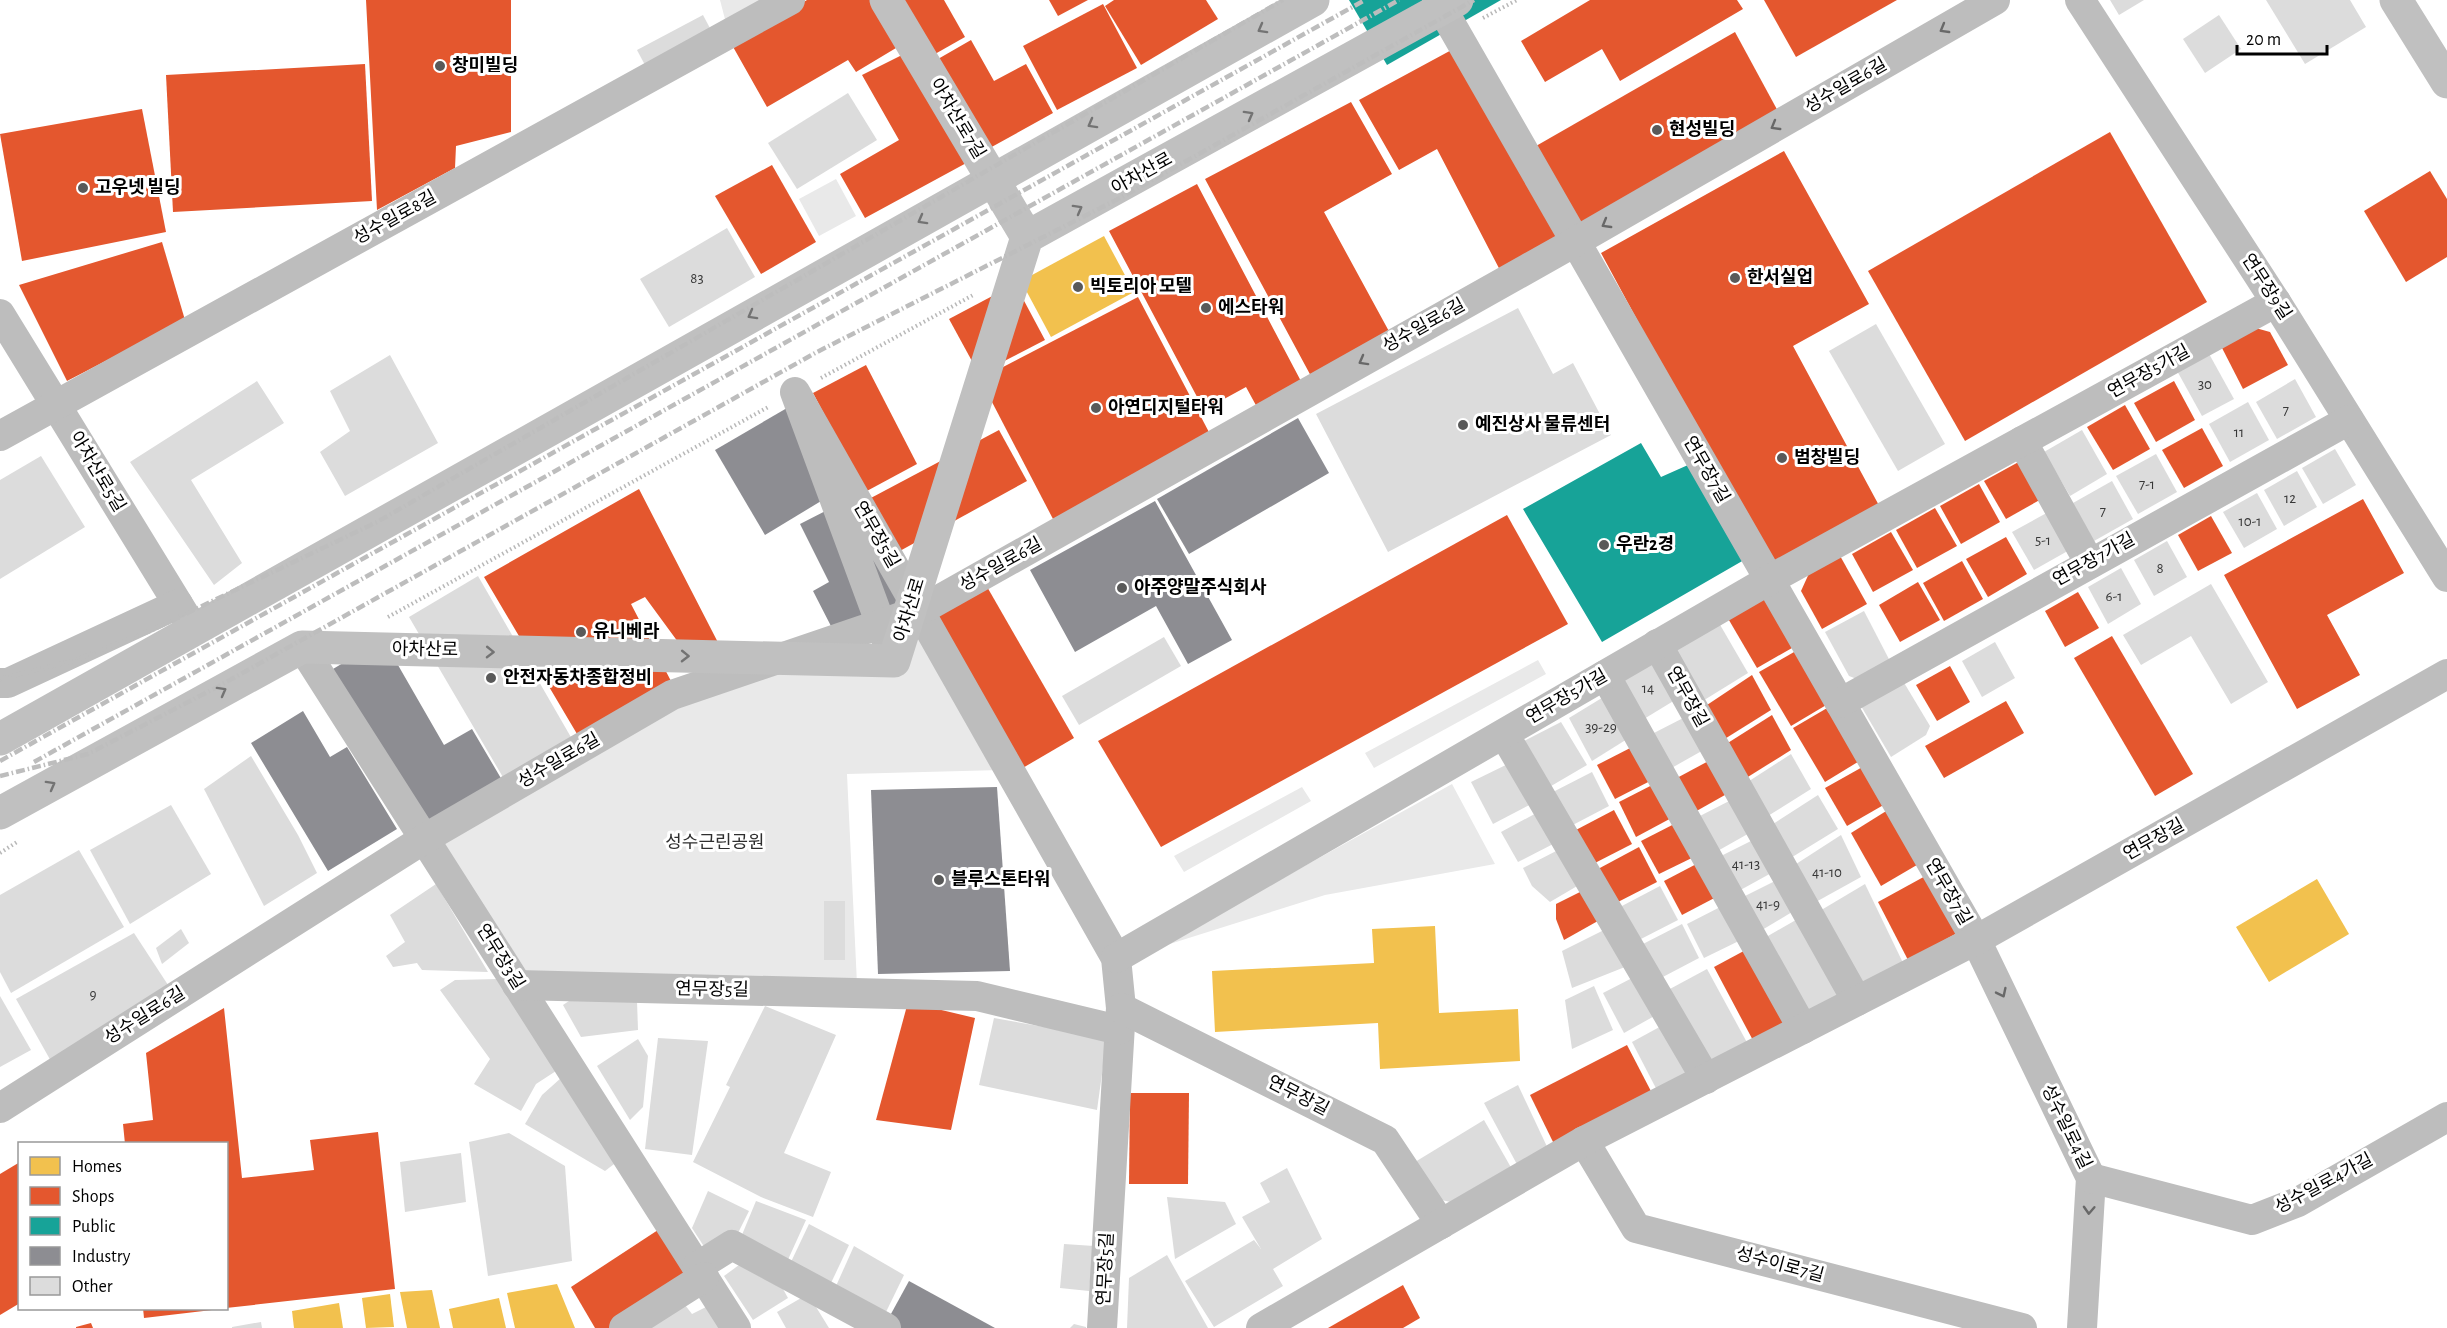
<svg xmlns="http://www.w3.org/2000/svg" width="2447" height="1328" font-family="'Alegreya Sans','Noto Sans KR',sans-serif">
<rect width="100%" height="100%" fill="#fff"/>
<!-- green -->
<g fill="#e9e9e9">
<polygon points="720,0 765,0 726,23"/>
<polygon points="836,179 856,216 819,236 799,199"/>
<polygon points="913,621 1001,770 847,774 857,984 527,972 443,844 678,707"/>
<polygon points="1538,660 1546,674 1374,768 1365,753"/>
<polygon points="1452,784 1495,864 1325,895 1157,948"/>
<polygon points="1302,787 1311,801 1184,872 1174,856"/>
</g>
<!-- homes -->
<g fill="#f2c14e">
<polygon points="1104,236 1134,292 1051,337 1021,281"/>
<polygon points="2317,879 2349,934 2269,982 2236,927"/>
<polygon points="1435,926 1439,1013 1518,1009 1520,1061 1380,1069 1378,1023 1215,1032 1212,971 1374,963 1372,929"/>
<polygon points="557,1284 575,1328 515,1328 507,1293"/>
<polygon points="432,1290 440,1328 407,1328 400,1292"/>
<polygon points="390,1294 394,1327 366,1328 362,1298"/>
<polygon points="499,1298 506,1328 453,1328 449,1309"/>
<polygon points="339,1303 343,1328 294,1328 292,1311"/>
</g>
<!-- shops -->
<g fill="#e4572e">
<polygon points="366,0 511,0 511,132 456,146 455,168 377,210"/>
<polygon points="807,0 875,0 901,45 856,72 848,60 767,107 732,45"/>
<polygon points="904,0 944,0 965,37 935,54"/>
<polygon points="1049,0 1088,0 1058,16"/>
<polygon points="1114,0 1206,0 1218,19 1141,65 1105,6"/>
<polygon points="1590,0 1737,0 1743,9 1620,81 1602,49 1545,82 1521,41"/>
<polygon points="1764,0 1897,0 1796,57"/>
<polygon points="1103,4 1137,68 1057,110 1023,46"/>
<polygon points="1735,32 1780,115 1580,225 1536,146"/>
<polygon points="971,40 994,81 1026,64 1053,113 988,149 938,59"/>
<polygon points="1457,47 1564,238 1502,274 1437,149 1399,170 1359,100"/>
<polygon points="908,52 970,161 865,218 840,174 899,140 862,75"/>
<polygon points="365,64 372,201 173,212 166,75"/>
<polygon points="1351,102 1392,174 1324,212 1391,335 1312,378 1205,179"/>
<polygon points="142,109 166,232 22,261 0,134"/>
<polygon points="2110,132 2207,302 1965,441 1868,271"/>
<polygon points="1784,151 1869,304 1793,346 1882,511 1772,570 1601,253"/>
<polygon points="772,165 816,242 761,274 715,196"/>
<polygon points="2430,171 2447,199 2447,257 2406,282 2364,211"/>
<polygon points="1197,184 1303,385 1258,409 1246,387 1204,410 1109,231"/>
<polygon points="162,242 185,320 67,381 19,285"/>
<polygon points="1015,284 1045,340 979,374 949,319"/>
<polygon points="1138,297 1211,436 1053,519 980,379"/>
<polygon points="2252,327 2270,332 2288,365 2243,389 2220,344"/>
<polygon points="866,365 917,464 865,492 813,393"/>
<polygon points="2174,381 2195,420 2156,442 2134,403"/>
<polygon points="2125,405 2150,449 2113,470 2087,427"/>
<polygon points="2202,428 2223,466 2184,488 2162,450"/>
<polygon points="999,430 1027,481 898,552 869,499"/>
<polygon points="2024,459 2045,497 2006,519 1984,481"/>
<polygon points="1979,484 2000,522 1961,544 1940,506"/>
<polygon points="639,489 727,660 700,672 645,597 631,604 672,683 580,739 484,577"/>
<polygon points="2363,499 2404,573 2327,615 2360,675 2297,709 2224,575"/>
<polygon points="1935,508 1957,546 1917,568 1896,530"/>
<polygon points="1507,515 1568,624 1161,847 1098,741"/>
<polygon points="2211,516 2232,553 2198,571 2178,535"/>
<polygon points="1891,532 1913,570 1873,592 1852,554"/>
<polygon points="2006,537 2027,574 1988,597 1966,559"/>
<polygon points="1839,554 1867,604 1822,629 1801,591 1811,569"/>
<polygon points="1962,561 1983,599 1944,621 1923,583"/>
<polygon points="1918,582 1940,620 1900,642 1879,605"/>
<polygon points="986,585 1074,738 1021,769 933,617"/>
<polygon points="1767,590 1799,644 1757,668 1726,615"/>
<polygon points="2078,592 2099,628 2065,647 2045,611"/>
<polygon points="2112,636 2193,774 2155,796 2074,658"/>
<polygon points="1801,648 1833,701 1791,726 1759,672"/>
<polygon points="1950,666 1970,702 1937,721 1916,685"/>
<polygon points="1752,675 1771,710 1723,740 1704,707"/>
<polygon points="2006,701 2024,733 1944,778 1925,746"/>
<polygon points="1834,704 1866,757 1825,782 1793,728"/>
<polygon points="1772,715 1791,750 1743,780 1723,746"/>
<polygon points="1638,744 1656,778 1615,799 1597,765"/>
<polygon points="1716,757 1732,791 1693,813 1675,779"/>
<polygon points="1866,765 1887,803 1847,826 1825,788"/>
<polygon points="1660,781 1677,815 1636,837 1619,802"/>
<polygon points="1891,808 1922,862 1881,886 1851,833"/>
<polygon points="1614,810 1632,844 1591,865 1574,831"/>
<polygon points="1682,820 1700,854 1659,874 1641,841"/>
<polygon points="1639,847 1657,882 1616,903 1598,869"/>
<polygon points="1704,860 1722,894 1682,915 1664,881"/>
<polygon points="1929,874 1961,931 1908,960 1878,902"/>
<polygon points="1588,888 1605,917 1564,940 1556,919 1556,904"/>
<polygon points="1753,946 1795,1025 1756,1046 1714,967"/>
<polygon points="908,1002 975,1018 951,1130 876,1120"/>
<polygon points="224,1008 242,1178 314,1170 310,1140 378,1132 395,1289 226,1308 226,1144 125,1144 123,1124 153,1120 146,1053"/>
<polygon points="1627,1045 1654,1097 1555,1146 1530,1095"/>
<polygon points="1130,1093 1189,1093 1188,1184 1129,1184"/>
<polygon points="20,1162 20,1303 0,1315 0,1174"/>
<polygon points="658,1230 689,1275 611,1328 595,1328 571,1287"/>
<polygon points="1403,1285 1420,1318 1403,1328 1328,1328"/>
<polygon points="143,1308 212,1308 212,1310 144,1318"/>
<polygon points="91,1323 93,1328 76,1328 76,1327"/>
</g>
<!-- public -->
<g fill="#17a398">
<polygon points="1349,0 1501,0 1387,65"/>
<polygon points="1641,443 1661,477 1688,465 1744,560 1602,642 1523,509"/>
</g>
<!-- industry -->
<g fill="#8d8d92">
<polygon points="787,408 836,492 765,535 715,450"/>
<polygon points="1298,418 1329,473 1189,554 1157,499"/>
<polygon points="1155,501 1232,640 1188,664 1156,606 1075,652 1030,570"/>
<polygon points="843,502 903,603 833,630 813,591 829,582 800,524"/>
<polygon points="383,639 444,745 472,729 502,780 428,826 333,669"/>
<polygon points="303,711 330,757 347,747 397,829 328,871 251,743"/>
<polygon points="997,787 1010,971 878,974 871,790"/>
<polygon points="909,1281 995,1328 895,1328 886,1323"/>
</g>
<!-- building -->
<g fill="#dcdcdc">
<polygon points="2110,0 2144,0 2119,15"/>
<polygon points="2266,0 2350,0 2366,27 2305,64"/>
<polygon points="703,15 712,32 646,67 637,50"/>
<polygon points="2219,15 2241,49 2205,73 2183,39"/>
<polygon points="848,93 877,140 797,189 768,143"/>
<polygon points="727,228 755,277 669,327 640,279"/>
<polygon points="1518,308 1553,374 1573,363 1611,435 1388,552 1316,414"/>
<polygon points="1876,324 1945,444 1898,471 1829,351"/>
<polygon points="2208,352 2234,399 2202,416 2176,369"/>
<polygon points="390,355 438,443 345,496 320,452 350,431 330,391"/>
<polygon points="2295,379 2316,417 2277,439 2256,402"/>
<polygon points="257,381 284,423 191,480 242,563 214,585 130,462"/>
<polygon points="2248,402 2269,440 2230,462 2209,424"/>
<polygon points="2082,430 2107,474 2070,496 2044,452"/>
<polygon points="2335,449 2356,485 2323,504 2302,468"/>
<polygon points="2156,454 2177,492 2138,514 2116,476"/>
<polygon points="41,456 85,527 0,579 0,480"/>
<polygon points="2297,471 2317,507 2284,526 2264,490"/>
<polygon points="2112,481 2133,519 2094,541 2073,503"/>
<polygon points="2257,493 2277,529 2244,548 2223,512"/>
<polygon points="2052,510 2073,548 2034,570 2012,532"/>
<polygon points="2167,541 2187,577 2154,596 2134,560"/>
<polygon points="2121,568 2141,604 2108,624 2088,587"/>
<polygon points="478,576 572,739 504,779 409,617"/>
<polygon points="2211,584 2268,682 2231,704 2191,636 2141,665 2123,635"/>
<polygon points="1864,611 1892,665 1862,681 1849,676 1825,632"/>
<polygon points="1719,623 1748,673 1701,702 1672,652"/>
<polygon points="1164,637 1181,666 1079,725 1062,696"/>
<polygon points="1995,642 2015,678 1982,697 1962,661"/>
<polygon points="1657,654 1680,697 1639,722 1616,679"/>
<polygon points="1903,681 1930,726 1926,735 1891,757 1861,706"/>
<polygon points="1610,693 1632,736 1592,761 1569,718"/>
<polygon points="1691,714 1707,748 1668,770 1650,735"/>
<polygon points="1561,722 1587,765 1546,789 1520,743"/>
<polygon points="1791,754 1811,789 1763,819 1743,785"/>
<polygon points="251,756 298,835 317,873 264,906 204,789"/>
<polygon points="1514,761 1535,802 1493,824 1471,782"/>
<polygon points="1592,772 1609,806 1569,827 1551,793"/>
<polygon points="1818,795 1838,829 1789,859 1770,826"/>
<polygon points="1737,797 1753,831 1714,853 1696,818"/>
<polygon points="171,805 211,874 130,924 90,850"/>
<polygon points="1542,810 1557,842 1518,862 1501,832"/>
<polygon points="1841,835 1861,877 1814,903 1793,866"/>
<polygon points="1759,837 1775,871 1735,893 1717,858"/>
<polygon points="1564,847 1584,882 1550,902 1532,886 1523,868"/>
<polygon points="79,850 124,927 11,993 0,972 0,895"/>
<polygon points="1781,878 1797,909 1757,933 1739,899"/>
<polygon points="436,884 488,972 422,970 417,963 393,967 386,956 405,942 390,915"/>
<polygon points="1865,884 1904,965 1859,990 1818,912"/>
<polygon points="1660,886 1678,920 1637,941 1620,907"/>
<rect x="824" y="901" width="21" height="59"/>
<polygon points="1728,903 1745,938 1704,958 1687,924"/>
<polygon points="1808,913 1847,993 1805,1020 1761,940"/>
<polygon points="1682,924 1699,958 1659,979 1641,945"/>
<polygon points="1612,926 1630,965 1572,988 1562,951"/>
<polygon points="181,929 189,943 162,964 156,948"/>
<polygon points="134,933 170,988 52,1063 16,999"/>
<polygon points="1707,969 1750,1048 1710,1070 1668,990"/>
<polygon points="1638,975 1658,1014 1624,1033 1603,993"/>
<polygon points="498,979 556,1071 536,1084 521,1111 474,1084 490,1059 440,990 455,980"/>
<polygon points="1594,986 1613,1030 1572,1049 1565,1000"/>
<polygon points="0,996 31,1050 0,1067"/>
<polygon points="575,997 637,1001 638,1030 581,1037 563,1005"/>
<polygon points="765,1006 836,1035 784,1153 831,1172 813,1217 761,1197 693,1162 730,1087 726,1085"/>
<polygon points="994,1018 1107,1038 1097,1110 979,1085"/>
<polygon points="1665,1024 1694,1076 1660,1096 1632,1042"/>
<polygon points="658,1038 708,1041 692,1155 645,1149"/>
<polygon points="638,1039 648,1056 643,1107 630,1120 597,1066"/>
<polygon points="561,1078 618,1161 605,1171 525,1124 542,1095"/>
<polygon points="1518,1085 1550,1153 1520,1170 1484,1103"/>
<polygon points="1484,1120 1513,1171 1455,1203 1437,1199 1415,1162"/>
<polygon points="509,1133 565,1166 572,1261 488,1276 469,1142"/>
<polygon points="461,1153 466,1202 405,1212 400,1162"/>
<polygon points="1287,1168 1322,1239 1273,1269 1283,1286 1214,1327 1185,1281 1254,1240 1261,1249 1242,1217 1270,1202 1260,1183"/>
<polygon points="708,1191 749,1211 732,1245 720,1253 703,1245 692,1228"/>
<polygon points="1167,1197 1225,1202 1236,1224 1175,1259"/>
<polygon points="756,1201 806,1220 786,1264 739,1242"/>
<polygon points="809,1224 849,1245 831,1283 790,1264"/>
<polygon points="1064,1244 1094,1246 1089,1291 1060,1288"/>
<polygon points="854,1246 904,1275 886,1312 836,1286"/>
<polygon points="1167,1255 1208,1328 1127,1328 1129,1278"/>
<polygon points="739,1265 783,1289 788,1298 753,1320 724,1276"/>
<polygon points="808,1294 829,1328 786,1328 777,1312"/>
<polygon points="685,1305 692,1314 706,1307 720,1328 650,1328"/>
<polygon points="261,1322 262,1328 232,1328 232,1327"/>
<polygon points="1074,1324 1086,1327 1086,1328 1070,1328"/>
</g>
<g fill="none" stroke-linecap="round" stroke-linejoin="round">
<!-- path -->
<g stroke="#b8b8b8" stroke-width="4" stroke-dasharray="1.5 3" stroke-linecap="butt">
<polyline points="1483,18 1517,0"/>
<polyline points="821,378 975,294"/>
<polyline points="388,617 770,406"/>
<polyline points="0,853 17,842"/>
</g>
<!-- street -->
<g stroke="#bdbdbd" stroke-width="30">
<polyline points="1437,0 1976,940 2091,1178 2082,1328"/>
<polyline points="2080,0 2276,302 2447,577"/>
<polyline points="0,314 194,630"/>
<polyline points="0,436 790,0"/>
<polyline points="2022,441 2089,562"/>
<polyline points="887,641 795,392 1116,958 1121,1008 1102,1328"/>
<polyline points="1657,644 1857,1001"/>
<polyline points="302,647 736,1328"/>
<polyline points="1605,675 1803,1029"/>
<polyline points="0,683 8,683 178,604"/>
<polyline points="1840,703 2349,420"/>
<polyline points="1504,734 1706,1079"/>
<polyline points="1116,958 1769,580 2276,302"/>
<polyline points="517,985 977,996 1119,1030"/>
<polyline points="1121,1008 1385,1140 1441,1224"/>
<polyline points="0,1108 424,839 672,695 919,611 1575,242 1995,0"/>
<polyline points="1584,1141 1636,1228 2022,1328"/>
<polyline points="2091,1178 2252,1220 2298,1202 2447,1117"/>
<polyline points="697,1267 732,1245 886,1328"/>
<polyline points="624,1328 704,1277"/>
<polyline points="1261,1328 1584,1141 1976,940 2447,674"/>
</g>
<!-- secondary -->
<g stroke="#c0c0c0" stroke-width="33">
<polyline points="886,0 1027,237"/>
<polyline points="2396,0 2447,82"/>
<polyline points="0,739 1313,0"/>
<polyline points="0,813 302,647 894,661 1027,237 1457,0"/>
</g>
<!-- rail -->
<g stroke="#bdbdbd" stroke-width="4.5" stroke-dasharray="9 3 1.5 3" stroke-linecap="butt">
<polyline points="0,679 76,660 150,631 377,522 1283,0"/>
<polyline points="0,761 1365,0"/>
<polyline points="34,762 1399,0"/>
<polyline points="0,776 88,754 221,685 817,352 1122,197 1474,0"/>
</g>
</g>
<!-- one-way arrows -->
<defs><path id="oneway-chevron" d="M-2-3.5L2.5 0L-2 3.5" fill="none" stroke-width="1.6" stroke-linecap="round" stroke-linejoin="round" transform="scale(1.5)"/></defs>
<g stroke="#737373">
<use href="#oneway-chevron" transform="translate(1262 29) rotate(151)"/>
<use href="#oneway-chevron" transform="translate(1249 115) rotate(-29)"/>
<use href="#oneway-chevron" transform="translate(1092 124) rotate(151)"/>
<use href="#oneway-chevron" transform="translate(1078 209) rotate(-29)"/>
<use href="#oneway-chevron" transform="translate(922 220) rotate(151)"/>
<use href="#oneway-chevron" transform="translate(752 315) rotate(151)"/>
<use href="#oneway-chevron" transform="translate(490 652) rotate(1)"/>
<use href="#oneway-chevron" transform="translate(685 656) rotate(1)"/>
<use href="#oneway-chevron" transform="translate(222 691) rotate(-29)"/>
<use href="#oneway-chevron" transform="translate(51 785) rotate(-29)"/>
</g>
<g stroke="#686868">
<use href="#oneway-chevron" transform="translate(1944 29) rotate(150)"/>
<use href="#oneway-chevron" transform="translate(1775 126) rotate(150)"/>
<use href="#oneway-chevron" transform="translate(1606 224) rotate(150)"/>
<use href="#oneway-chevron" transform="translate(1363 361) rotate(151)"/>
<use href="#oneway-chevron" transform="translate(2002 993) rotate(64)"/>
<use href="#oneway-chevron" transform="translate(2089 1210) rotate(93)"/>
</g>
<!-- markers -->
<g fill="#595959" stroke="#fff" stroke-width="2">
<circle cx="440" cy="66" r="6"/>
<circle cx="1657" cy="130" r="6"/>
<circle cx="83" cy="188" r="6"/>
<circle cx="1735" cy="278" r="6"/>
<circle cx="1078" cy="287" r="6"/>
<circle cx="1206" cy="308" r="6"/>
<circle cx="1096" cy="408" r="6"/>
<circle cx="1463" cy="425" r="6"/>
<circle cx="1782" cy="458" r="6"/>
<circle cx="1604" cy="545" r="6"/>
<circle cx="1122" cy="588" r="6"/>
<circle cx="581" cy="632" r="6"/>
<circle cx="491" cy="678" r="6"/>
<circle cx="939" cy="880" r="6"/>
</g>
<g text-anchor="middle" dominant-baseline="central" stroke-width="6" stroke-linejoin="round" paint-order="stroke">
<!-- number labels -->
<g font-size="15" fill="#373737">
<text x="697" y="278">83</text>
<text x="2205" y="384">30</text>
<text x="2286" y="410">7</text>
<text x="2239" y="432">11</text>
<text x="2147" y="484">7-1</text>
<text x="2290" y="498">12</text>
<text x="2103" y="511">7</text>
<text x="2250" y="521">10-1</text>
<text x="2043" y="540">5-1</text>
<text x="2160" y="568">8</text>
<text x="2114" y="596">6-1</text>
<text x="1648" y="688">14</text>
<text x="1601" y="727">39-29</text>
<text x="1746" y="864">41-13</text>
<text x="1827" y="872">41-10</text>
<text x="1768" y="904">41-9</text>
<text x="93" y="994">9</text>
</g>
<!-- poi labels -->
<g font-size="18" font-weight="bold" fill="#000" stroke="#fff" text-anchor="start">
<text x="452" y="66">창미빌딩</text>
<text x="1669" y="130">현성빌딩</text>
<text x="95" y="188">고우넷 빌딩</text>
<text x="1747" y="278">한서실업</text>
<text x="1090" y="287">빅토리아 모텔</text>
<text x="1218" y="308">에스타워</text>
<text x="1108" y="408">아연디지털타워</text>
<text x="1475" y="425">예진상사 물류센터</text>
<text x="1794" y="458">범창빌딩</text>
<text x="1616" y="545">우란2경</text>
<text x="1134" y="588">아주양말주식회사</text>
<text x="593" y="632">유니베라</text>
<text x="503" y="678">안전자동차종합정비</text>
<text x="951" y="880">블루스톤타워</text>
</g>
<!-- street labels -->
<g font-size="18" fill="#000" stroke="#fff">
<text transform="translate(1846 86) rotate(-30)">성수일로6길</text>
<text transform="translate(957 119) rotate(59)">아차산로7길</text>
<text transform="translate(1142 174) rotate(-29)">아차산로</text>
<text transform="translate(395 218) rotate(-29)">성수일로8길</text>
<text transform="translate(2266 287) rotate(57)">연무장9길</text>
<text transform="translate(1424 326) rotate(-29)">성수일로6길</text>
<text transform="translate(2149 372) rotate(-29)">연무장5가길</text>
<text transform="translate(1706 470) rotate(60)">연무장7길</text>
<text transform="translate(97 472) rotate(59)">아차산로5길</text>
<text transform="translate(876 535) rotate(60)">연무장5길</text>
<text transform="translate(2094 560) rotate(-29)">연무장7가길</text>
<text transform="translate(1001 565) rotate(-29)">성수일로6길</text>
<text transform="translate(910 610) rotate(-73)">아차산로</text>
<text transform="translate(425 650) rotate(1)">아차산로</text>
<text transform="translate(1567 697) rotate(-30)">연무장5가길</text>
<text transform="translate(1687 697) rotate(61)">연무장길</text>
<text transform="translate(559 761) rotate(-30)">성수일로6길</text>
<text transform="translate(2154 840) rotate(-29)">연무장길</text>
<text transform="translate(1948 892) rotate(60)">연무장7길</text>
<text transform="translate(500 957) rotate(58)">연무장3길</text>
<text transform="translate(712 990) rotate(1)">연무장5길</text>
<text transform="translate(145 1016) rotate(-32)">성수일로6길</text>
<text transform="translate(1298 1096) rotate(27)">연무장길</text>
<text transform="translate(2066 1127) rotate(64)">성수일로4길</text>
<text transform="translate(2324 1184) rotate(-28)">성수일로4가길</text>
<text transform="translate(1780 1265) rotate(15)">성수이로7길</text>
<text transform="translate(1106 1269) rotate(-87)">연무장5길</text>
</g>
<!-- park labels -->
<g font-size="18" fill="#2e2e2e" stroke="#fff">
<text x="715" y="843">성수근린공원</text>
</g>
</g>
<!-- legend -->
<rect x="18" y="1142" width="210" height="168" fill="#ffffff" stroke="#999999" stroke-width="1.5"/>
<rect x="30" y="1157" width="30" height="18" fill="#f2c14e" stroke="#999999" stroke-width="1.5"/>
<text x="72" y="1172" font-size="18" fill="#000000">Homes</text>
<rect x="30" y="1187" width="30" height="18" fill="#e4572e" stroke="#999999" stroke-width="1.5"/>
<text x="72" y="1202" font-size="18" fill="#000000">Shops</text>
<rect x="30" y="1217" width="30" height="18" fill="#17a398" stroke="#999999" stroke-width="1.5"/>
<text x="72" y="1232" font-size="18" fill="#000000">Public</text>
<rect x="30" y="1247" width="30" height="18" fill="#8d8d92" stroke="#999999" stroke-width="1.5"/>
<text x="72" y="1262" font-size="18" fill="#000000">Industry</text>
<rect x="30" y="1277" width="30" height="18" fill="#dcdcdc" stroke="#999999" stroke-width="1.5"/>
<text x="72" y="1292" font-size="18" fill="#000000">Other</text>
<!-- scale -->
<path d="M2237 45v9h90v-9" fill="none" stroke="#000000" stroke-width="3"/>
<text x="2246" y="45" font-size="18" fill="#000000" stroke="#ffffff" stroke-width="4.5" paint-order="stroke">20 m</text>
</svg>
